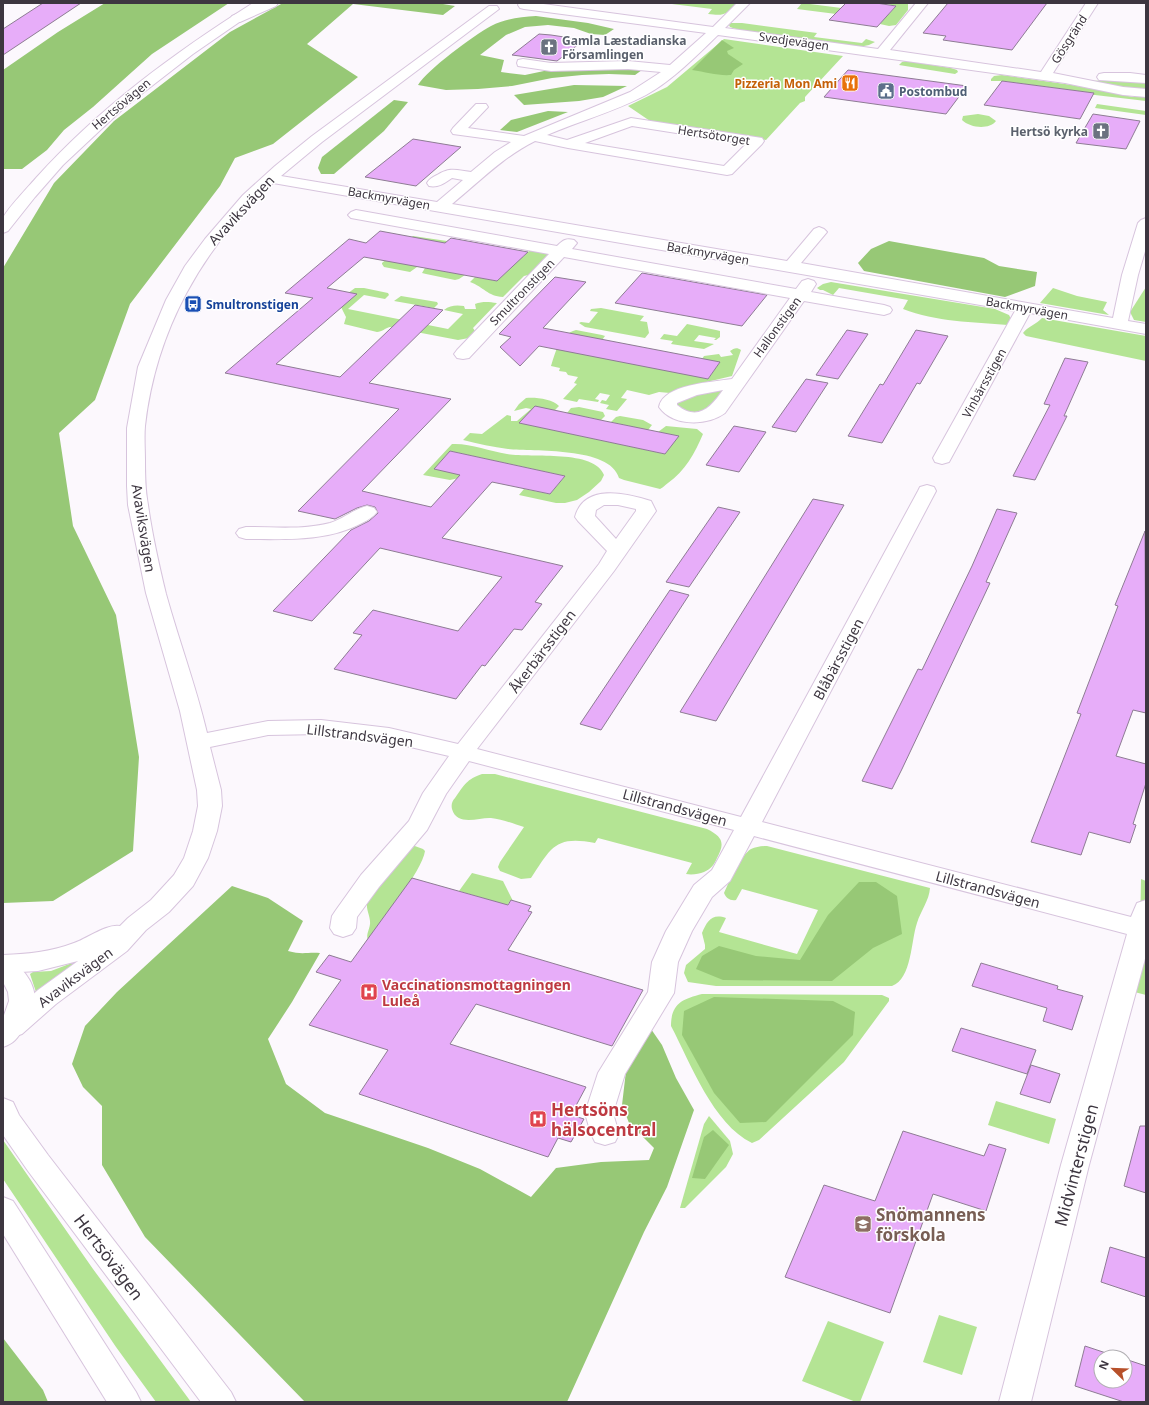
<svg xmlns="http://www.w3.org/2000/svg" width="1149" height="1405" font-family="'Noto Sans',sans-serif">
<rect width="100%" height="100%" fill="#fcf8fd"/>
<!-- green -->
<g fill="#b4e494">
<path d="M 664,3 L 735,3 L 737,4 C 725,15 724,16 708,14 L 712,9 Z"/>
<polygon points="802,3 889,14 896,6 882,3 908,3 908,10 896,25 889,26 880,24 883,20 797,9"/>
<polygon points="731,23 742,23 817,33 814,37 862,43 866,39 875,42 869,45 859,47 742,31 730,27 729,25"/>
<polygon points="724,39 843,56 805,97 805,101 800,103 766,140 650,121 628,106 667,87"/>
<polygon points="906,61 951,68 957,70 958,72 955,74 899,65 902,62"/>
<polygon points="1002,75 1072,85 1133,97 1146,97 1146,101 1095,95 1093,95 1093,93 1002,81 991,81 991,79 994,76"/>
<polygon points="1111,80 1146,82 1146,90 1139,91 1091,81"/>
<polygon points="1097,104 1146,111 1146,115 1095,108"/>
<path d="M 978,114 L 989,116 L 996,121 C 989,130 970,128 962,120 L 963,116 Z"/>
<path d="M 413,236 L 447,241 L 445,243 L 523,257 L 530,250 L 549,254 L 532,274 L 524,276 L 503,297 C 487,296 484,287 470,282 L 475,277 L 497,281 L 510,268 L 417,267 L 410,272 L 384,267 L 382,264 L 382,263 Z"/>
<polygon points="425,268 465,275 459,279 455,280 426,274 422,273"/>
<path d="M 831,282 L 995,309 L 1009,315 L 1011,319 L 1008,325 C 973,322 936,322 903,309 L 908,300 L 839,288 L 833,295 L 823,290 L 820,290 L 817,288 L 823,284 Z"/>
<polygon points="1146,287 1146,322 1134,320 1130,312"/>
<path d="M 355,288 L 364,288 L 388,293 L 389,295 L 385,299 L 364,295 L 348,309 L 448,329 L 463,314 L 444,310 C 450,305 457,305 464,306 L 465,309 L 476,309 L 475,304 C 483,301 489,302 497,303 L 473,328 L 475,331 L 469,338 L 458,340 L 390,327 C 385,328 382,332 377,332 L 344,324 L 346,317 L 339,303 L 344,296 Z"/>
<polygon points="1053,288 1077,296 1107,302 1103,310 1109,315 1040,303"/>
<polygon points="401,296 437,302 438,304 434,308 394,301"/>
<polygon points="601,308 644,316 640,321 647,322 649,333 645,338 585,327 579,323 581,322 589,323 598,312 590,311 591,309"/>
<path d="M 1042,318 L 1146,336 L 1146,361 L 1026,336 L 1023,333 C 1027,327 1037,324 1042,318 Z"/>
<polygon points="687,324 716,330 720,331 720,337 716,340 714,340 716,338 699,335 694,341 714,344 704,349 671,344 673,341 660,339 664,334 677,336"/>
<path d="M 576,330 L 602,335 L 605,336 L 602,340 L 708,379 L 720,362 L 702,359 L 704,356 L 719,354 L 721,357 L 733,355 L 730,351 C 734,348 737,347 741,350 L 732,376 L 677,389 L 670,393 L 659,392 L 649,395 L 627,390 L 621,398 L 627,399 L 617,411 L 606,409 L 609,405 L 600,403 L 602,400 L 606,401 L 610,395 L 600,393 L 595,399 L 599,400 L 598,402 L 579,399 L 577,402 L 563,399 L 577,384 L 574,383 L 578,377 L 568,375 L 566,372 L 559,371 L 560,368 L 551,366 C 556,351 559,335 576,330 Z"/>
<path d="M 722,390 L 709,410 C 696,413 688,413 677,407 L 676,403 L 689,395 Z"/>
<path d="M 526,398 C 535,397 553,399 559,406 L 555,410 L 520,423 L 665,454 L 678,436 L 658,432 L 666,426 L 697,429 L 703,434 C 695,453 685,471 668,483 C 665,485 664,487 660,489 L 624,480 L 619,478 C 610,446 533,452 508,449 C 493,447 478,444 463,440 L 470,433 L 482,434 L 507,415 L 511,416 L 511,421 L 517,421 L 531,409 L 526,408 L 514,411 L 519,404 Z"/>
<polygon points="579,407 603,412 605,416 601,420 567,413 571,408"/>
<polygon points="620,416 643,420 652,425 648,430 611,422 616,417"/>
<path d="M 452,444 C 470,443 489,451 507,454 C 529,458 595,449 604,475 L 601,481 L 589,492 L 577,500 L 565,503 L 556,503 L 519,495 L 524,489 L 550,494 L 565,476 L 450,451 L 434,469 L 468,476 L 450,480 L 423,475 Z"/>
<path d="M 482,774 L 495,774 L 707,829 C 723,837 725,843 717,858 C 714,865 711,869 704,872 C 699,874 692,875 686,874 L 692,863 L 598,838 L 595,843 C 555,835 551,848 531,878 L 521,879 L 500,871 L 498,867 L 500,862 L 524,827 C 514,824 502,819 491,818 C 480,817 457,827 452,809 C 451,805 452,801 455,798 C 464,785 467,779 482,774 Z"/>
<path d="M 412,845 L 423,849 L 425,851 C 422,872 381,920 368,940 C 365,934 371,928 370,921 C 369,912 365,908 368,899 Z"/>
<path d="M 767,846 L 930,888 C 929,901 921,910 917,923 C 911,940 912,979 892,986 L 716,986 L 688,982 L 684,973 L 686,965 L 705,949 L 705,945 L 702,933 C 707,921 712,913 726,918 L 719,932 L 797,954 L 818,910 L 742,889 L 736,900 C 730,901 726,898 724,893 C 729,882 741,855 751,849 C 756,847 762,846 767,846 Z"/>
<polygon points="472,873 503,881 513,901 511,900 507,905 459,891"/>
<polygon points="1141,879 1146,881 1146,995 1123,989 1140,929"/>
<polygon points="85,958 36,992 30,974 33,972 51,971"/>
<path d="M 702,994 L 882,995 L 889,998 L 889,1001 L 844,1062 L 759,1140 L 752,1143 C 713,1124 691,1064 671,1026 C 671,1004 682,999 702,994 Z"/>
<polygon points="996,1101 1056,1119 1049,1144 988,1125"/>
<polygon points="709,1116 730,1141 733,1154 726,1167 685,1208 680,1208 704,1124"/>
<polygon points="3,1140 93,1269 191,1402 156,1402 116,1347 3,1179"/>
<polygon points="939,1315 977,1327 962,1375 923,1362"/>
<polygon points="828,1321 884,1342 860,1402 856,1402 802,1381"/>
</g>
<!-- forest -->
<g fill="#97c876">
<polygon points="105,3 229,3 152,54 93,107 64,130 47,150 22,169 3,169 3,70 58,32"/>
<polygon points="283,3 437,3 455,6 443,15 353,4 307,44 358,77 273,144 235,158 220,186 130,304 95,400 59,433 73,526 116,615 139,757 133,851 53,901 3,903 3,268 54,183 114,121 230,32"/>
<path d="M 536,16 L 588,23 L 614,29 L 605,35 L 591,34 L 574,28 L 548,25 L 525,27 L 506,35 L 480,55 L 504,60 L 501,72 L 525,75 L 544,71 L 573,68 L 642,70 L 635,75 L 609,74 L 582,75 L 552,78 L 512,86 L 478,89 L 446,90 L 418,85 C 427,70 474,35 491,26 C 505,19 520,17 536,16 Z"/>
<path d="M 722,40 L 734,48 L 727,51 L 728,54 L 743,64 L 734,70 L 731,75 C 718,76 706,72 692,70 Z"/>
<polygon points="574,85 627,86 603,97 579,101 524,105 514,95"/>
<polygon points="394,100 408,102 384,131 334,174 321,174 318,168 322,157"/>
<polygon points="548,111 568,112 517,132 500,130 511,120"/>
<polygon points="889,241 984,258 999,266 1037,272 1035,286 1005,297 864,271 858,263 871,249"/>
<polygon points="859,882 876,882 897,896 902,934 873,948 832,981 723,980 696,969 702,956 719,946 756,956 800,960 828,915"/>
<path d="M 232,886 L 268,898 L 303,921 L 288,951 C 302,955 307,952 320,953 L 292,1002 L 268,1039 L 286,1084 L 325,1113 L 428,1148 L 480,1169 L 531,1197 L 556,1168 L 601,1162 L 649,1160 L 654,1148 L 629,1123 L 622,1105 L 626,1071 L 651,1029 L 662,1045 L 676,1078 L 694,1110 L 667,1187 L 644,1232 L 567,1402 L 305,1402 L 145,1237 L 102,1165 L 102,1106 L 83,1087 L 72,1064 L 85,1026 L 117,992 Z"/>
<polygon points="714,997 833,1001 855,1012 853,1035 766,1122 740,1123 714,1093 682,1035 684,1011"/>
<polygon points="713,1130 729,1145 705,1179 692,1178 704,1137"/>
<polygon points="3,1338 43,1390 48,1402 3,1402"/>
</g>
<!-- building -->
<g fill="#e7adf9" stroke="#8e7c94">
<polygon points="43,3 81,3 3,55 3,29"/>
<polygon points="846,3 876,3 896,6 877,27 829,20"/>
<polygon points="948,3 1047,3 1012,50 943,40 946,36 923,33"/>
<polygon points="539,34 551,35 584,40 557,61 512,55"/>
<polygon points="848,70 967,86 946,114 824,97"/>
<polygon points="1002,81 1094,93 1080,119 984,105"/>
<polygon points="1093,114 1140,121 1126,149 1076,143"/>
<polygon points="413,139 461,147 416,186 365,177"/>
<polygon points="380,231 445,243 451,238 528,252 497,281 364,257 327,288 357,294 276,364 340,377 415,305 443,310 369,383 451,399 362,491 431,507 460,475 434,469 450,451 565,476 550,494 492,482 442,538 563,566 535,602 542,604 522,630 514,629 485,666 482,665 456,699 334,669 362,635 353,633 373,610 458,631 502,577 380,548 312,621 273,611 351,530 369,521 378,513 375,507 367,505 357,508 335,519 298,511 399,409 225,373 313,298 285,293 349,239 366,243"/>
<polygon points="642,273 767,295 742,326 615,303"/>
<polygon points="555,277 586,282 543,328 720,362 708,379 539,346 520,366 500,347 511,337 499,334"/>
<polygon points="847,330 868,334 838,379 816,375"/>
<polygon points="916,330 948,336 920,384 917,383 882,443 848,436 880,384 883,385"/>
<polygon points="1065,358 1088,362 1064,416 1067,416 1035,480 1013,476 1050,405 1044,404"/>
<polygon points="806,379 828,383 796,432 772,427"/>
<polygon points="535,406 605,421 679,436 665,454 519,423"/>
<polygon points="734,426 766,432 739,472 706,465"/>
<polygon points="813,499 844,505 716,721 680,712"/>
<polygon points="718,507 740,512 689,587 666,582"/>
<polygon points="997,509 1017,513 986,582 990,583 983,598 902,769 892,789 862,781 918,669 922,670 972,566"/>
<polygon points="1145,531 1146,713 1133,710 1116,756 1146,764 1146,783 1133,824 1136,825 1130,843 1089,832 1081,855 1031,842 1081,714 1077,713 1118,606 1115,605"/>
<polygon points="670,590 689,595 601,730 580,724"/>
<polygon points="412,878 508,905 511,900 531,906 528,911 532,912 508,950 643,990 612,1046 476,1004 450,1044 586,1087 571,1115 584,1119 571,1142 558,1138 548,1157 359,1094 388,1050 309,1025 341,980 316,972 329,955 351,962"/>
<polygon points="981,963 1058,986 1057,989 1083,996 1072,1030 1043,1021 1047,1008 972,986"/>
<polygon points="961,1028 1036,1050 1027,1074 952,1051"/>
<polygon points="1031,1065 1060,1074 1050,1103 1020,1094"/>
<polygon points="1140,1126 1146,1126 1146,1193 1124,1186"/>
<polygon points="903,1131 984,1156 989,1144 1006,1149 986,1211 933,1194 890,1313 785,1277 824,1185 875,1201"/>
<polygon points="1110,1247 1146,1258 1146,1297 1101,1282"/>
<polygon points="1085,1346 1118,1357 1101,1357 1101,1381 1125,1381 1125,1359 1146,1366 1146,1402 1124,1402 1075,1386"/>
</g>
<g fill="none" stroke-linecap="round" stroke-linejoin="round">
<defs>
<g id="minor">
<polygon points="262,3 278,3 276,6 240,22 232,22 230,19 232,16"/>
<path d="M 519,3 L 536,3 L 713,27 L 737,3 L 750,3 L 725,28 L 878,49 L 916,3 L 928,3 L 890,50 L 1041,72 L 1086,3 L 1098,3 L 1053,73 L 1123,87 L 1146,89 L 1146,97 L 1123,95 L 1065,83 L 718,35 C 696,56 673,80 646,95 C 614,112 579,121 547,135 L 567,140 L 631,118 L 762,138 L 764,141 L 762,144 L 732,174 L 727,175 L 568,148 L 535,141 C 503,157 479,182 452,204 L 787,261 L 814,229 L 819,227 L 824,229 L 827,232 L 801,263 L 1113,318 L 1122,275 L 1138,223 L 1141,220 L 1146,218 L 1146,248 L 1138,275 L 1128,321 L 1146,324 L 1146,334 L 1030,313 L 949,462 L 942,464 L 935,462 L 933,458 L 1015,311 L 273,183 C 202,248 156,330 145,426 C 144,437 145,449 145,460 C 145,475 145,490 148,505 C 152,534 159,565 166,594 C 179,641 196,686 207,733 L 268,721 L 321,720 L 389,728 L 458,744 L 599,564 L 607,551 L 578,521 L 575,517 C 584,483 626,493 651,501 L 656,511 L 614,571 L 477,749 L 741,817 L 918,491 L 920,487 L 927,485 L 934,487 L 936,491 L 762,822 L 1131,917 L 1137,903 L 1146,900 L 1146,955 L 1089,1165 L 1031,1402 L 999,1402 L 1061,1165 L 1127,934 L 754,836 L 730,881 L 712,897 L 692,931 L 678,962 L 674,993 L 625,1074 L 613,1113 L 619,1134 L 615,1142 L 605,1145 L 595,1142 L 591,1134 L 585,1113 L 598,1073 L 648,992 L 652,962 L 666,931 L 694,885 L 712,870 L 734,830 L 469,761 L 446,794 L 427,830 L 379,887 L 357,917 L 356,928 L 352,934 L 343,937 L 334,934 L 330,928 L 332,916 L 336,910 L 361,875 L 409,821 L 423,793 L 449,756 L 389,742 L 321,734 L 268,735 L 210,747 L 221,790 L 222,806 L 217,831 L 208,858 L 193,886 L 169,912 L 146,930 L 127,951 L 56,1004 L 22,1034 L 13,1037 L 3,1033 L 4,1020 L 38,990 L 78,961 L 38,971 L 3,973 L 3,955 C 27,954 51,952 74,943 C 86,939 108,923 120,926 L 128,918 L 151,900 L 174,875 L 184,858 L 193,831 L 198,806 L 197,790 L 180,711 L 146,593 L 128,505 L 127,486 L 127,428 L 138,367 L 166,300 L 185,266 L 205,239 L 243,195 L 275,166 L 312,136 L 489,6 L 497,6 L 499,9 L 322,142 L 281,176 L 437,202 L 463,180 L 452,178 C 445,183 438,188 429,186 L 427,183 C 429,179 433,177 437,175 C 450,167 456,170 471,172 L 495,152 L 511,142 L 453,134 L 451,131 L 453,128 L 476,104 L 486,104 L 488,107 L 468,128 L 524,136 L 630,92 L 661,72 L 628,69 L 551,71 L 518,66 L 517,63 L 518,60 L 523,59 L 551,63 L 628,61 L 670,65 L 706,33 L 524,9 L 520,8 L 518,5 ZM 632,126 L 746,144 L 724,166 L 585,143 ZM 604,505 L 618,505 L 636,509 L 636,511 L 616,539 L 595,516 L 596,510 Z"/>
<polygon points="1104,73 1130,73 1146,75 1146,83 1099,80 1097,77 1099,74"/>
<path d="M 356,210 L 557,246 C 563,240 566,238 574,240 L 577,243 L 572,249 L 796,289 L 802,281 L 808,279 L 814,281 L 816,284 L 811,292 L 884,305 L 890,307 L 892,310 L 890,313 L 884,315 L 804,301 L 725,413 C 707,426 673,427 659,407 C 663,384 713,382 732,379 L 790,298 L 564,257 L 469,358 L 463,359 L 457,358 L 454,354 L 457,350 L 549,254 L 351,218 L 348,215 L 351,212 ZM 723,390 C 711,407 698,422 677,405 L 677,403 L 697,395 Z"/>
<path d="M 367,506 L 374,508 L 377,512 C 373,517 368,520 362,523 C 327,542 285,539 246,539 L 239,537 L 236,533 L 239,529 L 246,527 C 273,527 304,530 330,523 C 343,519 354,509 367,506 Z"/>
</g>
<g id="major">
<path d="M 253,3 L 267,3 L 193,54 L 126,106 L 63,165 L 35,197 L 8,231 L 3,233 C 3,228 2,221 3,218 C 7,209 29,186 36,178 C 99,108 174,53 253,3 Z"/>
<path d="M 3,958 C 20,963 35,981 35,1000 C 35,1011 29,1020 23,1029 C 17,1039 14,1043 3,1047 L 3,1018 L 9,1001 L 8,992 L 3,982 Z"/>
<polygon points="3,1098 13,1102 19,1115 48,1155 231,1392 236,1402 201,1402 28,1171 3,1135"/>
<polygon points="3,1197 13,1201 136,1392 141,1402 107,1402 3,1234"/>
</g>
</defs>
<!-- minor casing -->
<use href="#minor" stroke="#d7c4dd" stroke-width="2"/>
<!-- major casing -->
<use href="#major" stroke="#d7c4dd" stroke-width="2"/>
<!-- minor -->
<use href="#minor" fill="#fff" fill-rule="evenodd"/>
<!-- major -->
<use href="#major" fill="#fff" fill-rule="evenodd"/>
</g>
<!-- icons -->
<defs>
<symbol id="church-square" viewBox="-11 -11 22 22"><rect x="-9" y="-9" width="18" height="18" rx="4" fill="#6b7280" stroke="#fff"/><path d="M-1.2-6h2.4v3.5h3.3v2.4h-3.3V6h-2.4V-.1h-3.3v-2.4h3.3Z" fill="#fff"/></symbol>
<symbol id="restaurant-square" viewBox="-11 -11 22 22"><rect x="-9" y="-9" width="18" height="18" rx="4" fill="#e8710a" stroke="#fff"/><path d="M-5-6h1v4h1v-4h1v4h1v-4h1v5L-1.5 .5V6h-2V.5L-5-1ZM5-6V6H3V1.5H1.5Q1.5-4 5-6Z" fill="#fff"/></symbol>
<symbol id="civic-square" viewBox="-11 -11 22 22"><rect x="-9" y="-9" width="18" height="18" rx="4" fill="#5c6f8a" stroke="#fff"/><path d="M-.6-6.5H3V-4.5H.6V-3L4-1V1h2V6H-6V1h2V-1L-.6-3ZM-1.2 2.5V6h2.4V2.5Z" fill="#fff"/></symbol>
<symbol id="bus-square" viewBox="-11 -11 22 22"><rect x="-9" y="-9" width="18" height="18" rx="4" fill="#1a4fb4" stroke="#fff"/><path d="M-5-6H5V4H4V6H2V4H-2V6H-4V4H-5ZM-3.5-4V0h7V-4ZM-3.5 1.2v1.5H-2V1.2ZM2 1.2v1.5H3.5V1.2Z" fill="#fff"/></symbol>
<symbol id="hospital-square" viewBox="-11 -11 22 22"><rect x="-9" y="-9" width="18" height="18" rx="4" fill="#e0444e" stroke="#fff"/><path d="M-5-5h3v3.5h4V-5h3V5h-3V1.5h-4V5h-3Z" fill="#fff"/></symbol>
<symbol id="school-square" viewBox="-11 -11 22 22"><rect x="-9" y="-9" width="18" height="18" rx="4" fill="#8d6e63" stroke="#fff"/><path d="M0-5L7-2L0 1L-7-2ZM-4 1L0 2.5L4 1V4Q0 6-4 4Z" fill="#fff"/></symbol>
</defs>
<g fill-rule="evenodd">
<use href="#church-square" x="539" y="37" width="20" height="20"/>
<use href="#restaurant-square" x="840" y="73" width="20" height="20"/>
<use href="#civic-square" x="876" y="81" width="20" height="20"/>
<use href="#church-square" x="1091" y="121" width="20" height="20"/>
<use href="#bus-square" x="183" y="294" width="20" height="20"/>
<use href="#hospital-square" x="359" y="982" width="20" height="20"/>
<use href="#hospital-square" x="528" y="1109" width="20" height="20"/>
<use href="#school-square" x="853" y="1214" width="20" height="20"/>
</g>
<g text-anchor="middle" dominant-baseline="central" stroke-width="3" stroke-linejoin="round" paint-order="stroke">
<!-- far-street labels -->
<g font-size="12" fill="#3d3640" stroke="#fff">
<text transform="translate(1069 39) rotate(-57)">Gösgränd</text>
<text transform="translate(794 41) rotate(8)">Svedjevägen</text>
<text transform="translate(121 104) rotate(-40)">Hertsövägen</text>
<text transform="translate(714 135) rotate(9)">Hertsötorget</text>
<text transform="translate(389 198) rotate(10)">Backmyrvägen</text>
<text transform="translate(708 253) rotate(10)">Backmyrvägen</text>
<text transform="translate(522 292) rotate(-46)">Smultronstigen</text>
<text transform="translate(1027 308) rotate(10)">Backmyrvägen</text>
<text transform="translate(777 327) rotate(-54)">Hallonstigen</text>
<text transform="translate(984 383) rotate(-61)">Vinbärsstigen</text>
</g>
<!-- far-worship labels -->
<g font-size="12" font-weight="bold" fill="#5b616d" stroke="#fff" text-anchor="start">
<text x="562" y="40">Gamla Læstadianska<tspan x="562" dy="14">Församlingen</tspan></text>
<text x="1088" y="131" text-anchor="end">Hertsö kyrka</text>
</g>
<!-- far-food labels -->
<g font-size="12" font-weight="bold" fill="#c56008" stroke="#fff" text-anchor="end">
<text x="837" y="83">Pizzeria Mon Ami</text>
</g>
<!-- far-service labels -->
<g font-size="12" font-weight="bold" fill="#4e5e75" stroke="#fff" text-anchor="start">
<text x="899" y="91">Postombud</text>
</g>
<!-- far-transit labels -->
<g font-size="12" font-weight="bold" fill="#164399" stroke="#fff" text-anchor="start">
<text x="206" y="304">Smultronstigen</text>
</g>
<!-- street labels -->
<g font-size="14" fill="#3d3640" stroke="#fff">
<text transform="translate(241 210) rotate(-47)">Avaviksvägen</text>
<text transform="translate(144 528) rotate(81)">Avaviksvägen</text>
<text transform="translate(542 651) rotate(-53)">Åkerbärsstigen</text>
<text transform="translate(838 659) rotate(-62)">Blåbärsstigen</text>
<text transform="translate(360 735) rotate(7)">Lillstrandsvägen</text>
<text transform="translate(675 807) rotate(15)">Lillstrandsvägen</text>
<text transform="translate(988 889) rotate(15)">Lillstrandsvägen</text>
<text transform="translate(75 977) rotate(-37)">Avaviksvägen</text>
</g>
<!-- health labels -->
<g font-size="14" font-weight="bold" fill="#be3a42" stroke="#fff" text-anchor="start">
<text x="382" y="984">Vaccinationsmottagningen<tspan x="382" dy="16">Luleå</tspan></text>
</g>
<!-- near-health labels -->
<g font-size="17" font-weight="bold" fill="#be3a42" stroke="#fff" text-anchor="start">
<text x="551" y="1109">Hertsöns<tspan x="551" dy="20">hälsocentral</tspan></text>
</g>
<!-- near-street labels -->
<g font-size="17" fill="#3d3640" stroke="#fff">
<text transform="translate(1076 1165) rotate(-75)">Midvinterstigen</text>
<text transform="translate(109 1257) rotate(53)">Hertsövägen</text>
</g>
<!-- near-education labels -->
<g font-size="17" font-weight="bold" fill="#785e54" stroke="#fff" text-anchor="start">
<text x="876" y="1214">Snömannens<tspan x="876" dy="20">förskola</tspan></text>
</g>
</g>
<!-- border -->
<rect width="1149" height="1405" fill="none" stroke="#3d3640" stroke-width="8"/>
<!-- north arrow -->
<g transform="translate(1113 1369) rotate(293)"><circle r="19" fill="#ffffff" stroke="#b1afb3"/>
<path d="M0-3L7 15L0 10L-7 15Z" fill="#b7502a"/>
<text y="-6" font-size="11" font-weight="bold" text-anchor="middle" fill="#3d3640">N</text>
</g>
</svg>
